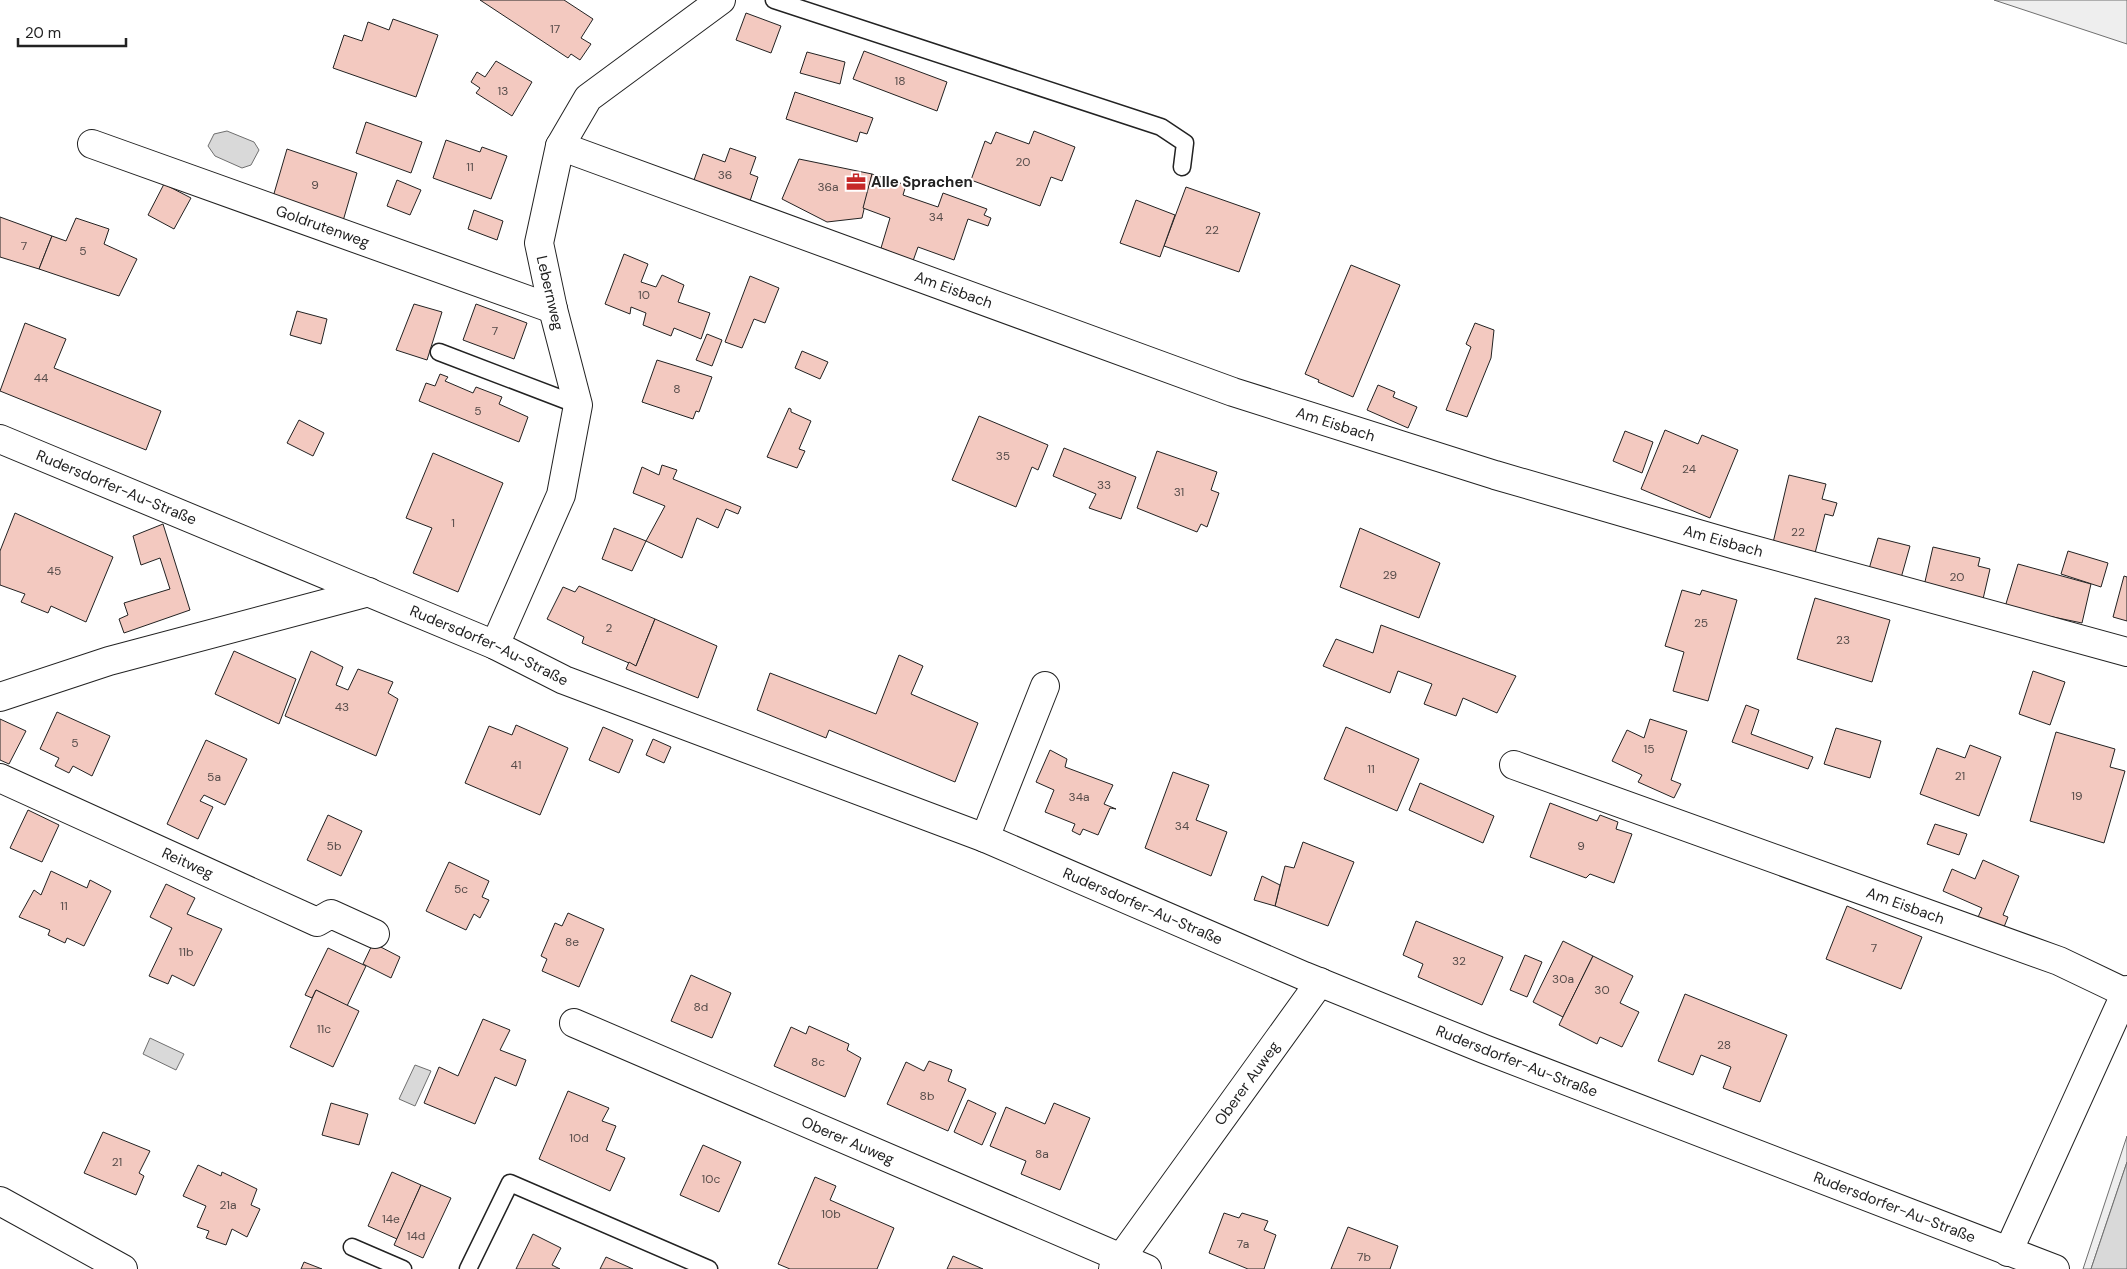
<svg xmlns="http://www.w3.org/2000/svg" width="2127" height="1269" font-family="'DM Sans',sans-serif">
<rect width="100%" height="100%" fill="#fff"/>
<!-- green -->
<g fill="#eee" stroke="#6f6f6f">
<polygon points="1994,0 2127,0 2127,44"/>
<polygon points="2127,1136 2127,1162 2091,1269 2083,1269"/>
</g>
<!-- water -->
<g fill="#d9d9d9" stroke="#6f6f6f">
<polygon points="227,131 254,142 259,150 251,165 242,168 215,156 208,146 214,134"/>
<polygon points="150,1038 184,1054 176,1070 143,1054"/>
<polygon points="415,1065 431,1071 415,1106 399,1099"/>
<polygon points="2127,1162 2127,1269 2091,1269"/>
</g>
<!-- building -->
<g fill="#f3c9c0" stroke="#222">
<polygon points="480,0 564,0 593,19 581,38 591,44 580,60 571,54 568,58"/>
<polygon points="746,13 781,26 771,53 736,40"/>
<polygon points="393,19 438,35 416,97 333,68 344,35 362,41 368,22 389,30"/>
<polygon points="864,51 947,82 937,111 853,79"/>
<polygon points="807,52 845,62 840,84 800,73"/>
<polygon points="496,61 532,82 512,116 476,93 480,88 471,82 477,72 485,77"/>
<polygon points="795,92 873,118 867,134 860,132 857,142 786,119"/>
<polygon points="366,122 422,142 411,173 356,153"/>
<polygon points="1034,131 1075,147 1062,181 1051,177 1040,206 971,180 985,141 991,144 996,132 1029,144"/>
<polygon points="446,140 480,152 482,147 507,156 491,199 433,178"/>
<polygon points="730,148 756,157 750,174 758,177 750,201 693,183 703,154 725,162"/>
<polygon points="287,149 357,173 343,221 273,197"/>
<polygon points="799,159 872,174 862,218 827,222 782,199"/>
<polygon points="872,174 906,185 903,195 938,207 943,193 987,209 984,215 991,218 988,226 968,219 954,260 918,247 913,261 881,248 890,218 863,208"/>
<polygon points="397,180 421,190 410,215 387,206"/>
<polygon points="164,184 191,198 174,229 148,215"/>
<polygon points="1186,187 1260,213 1239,272 1164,246"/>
<polygon points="1136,200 1175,215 1160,257 1120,243"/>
<polygon points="474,210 503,221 497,240 468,229"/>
<polygon points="0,217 52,236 39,269 0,257"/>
<polygon points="76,218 109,229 104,244 137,259 119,296 39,269 52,236 66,241"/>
<polygon points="624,254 648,264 641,282 656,287 662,275 684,285 678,302 710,313 701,339 674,328 671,336 643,325 646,313 631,307 630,314 605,304"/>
<polygon points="1351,265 1400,285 1353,397 1318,382 1319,380 1305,374"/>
<polygon points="750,276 779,288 765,323 754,319 742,348 725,342"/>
<polygon points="414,304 442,312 427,360 396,350"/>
<polygon points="476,304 527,323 514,359 463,340"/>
<polygon points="297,311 327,319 321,344 290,335"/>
<polygon points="25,323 66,339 54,368 161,411 146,450 0,391"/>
<polygon points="1475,323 1494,330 1491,358 1467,417 1446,410 1471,347 1466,344"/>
<polygon points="707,334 722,340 712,366 696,360"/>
<polygon points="802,351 828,362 820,379 795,368"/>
<polygon points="657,360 712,377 699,412 696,411 693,419 642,402"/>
<polygon points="440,374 448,377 445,381 473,393 476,387 502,397 499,404 528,417 519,442 419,401 426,383 435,386"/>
<polygon points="1378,385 1395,392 1393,397 1417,407 1408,428 1367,410"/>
<polygon points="789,408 791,409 791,412 811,421 799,449 805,451 797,468 767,457"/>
<polygon points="979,416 1048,445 1038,470 1032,467 1016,507 952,480"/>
<polygon points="299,420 324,433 313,456 287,443"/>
<polygon points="1665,430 1698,444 1702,435 1738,450 1710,518 1641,489"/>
<polygon points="1625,431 1653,442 1642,473 1613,461"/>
<polygon points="1064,448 1136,477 1121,519 1089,508 1096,494 1053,476"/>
<polygon points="1157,451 1217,472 1211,490 1219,493 1207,527 1201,524 1197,532 1137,508"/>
<polygon points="433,453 503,483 458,592 413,573 432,528 406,518"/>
<polygon points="662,465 677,470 673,479 741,507 738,514 726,509 718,528 697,518 682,558 646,541 665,506 633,493 642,467 659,475"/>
<polygon points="1789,475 1826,484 1822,499 1837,503 1833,516 1825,514 1814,557 1772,547"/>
<polygon points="15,513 113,557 86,622 51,606 48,613 21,602 25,594 0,585 0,551"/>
<polygon points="163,524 190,610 124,633 119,619 128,615 124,603 170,589 160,558 141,565 133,536"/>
<polygon points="614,528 646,541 632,571 602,559"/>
<polygon points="1360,528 1440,563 1419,618 1340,587"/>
<polygon points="1878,538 1910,546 1901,578 1869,569"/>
<polygon points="1933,547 1980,558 1978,566 1990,569 1983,599 1924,586"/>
<polygon points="2068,551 2108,563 2101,587 2061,574"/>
<polygon points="2018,564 2091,584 2082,623 2005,607"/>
<polygon points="2124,576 2127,577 2127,621 2113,617"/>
<polygon points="579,586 655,619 636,666 582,643 584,637 547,619 563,587 575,592"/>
<polygon points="1682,590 1700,595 1702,590 1737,600 1708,701 1673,691 1684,652 1665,646"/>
<polygon points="1815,598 1890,620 1872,682 1797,659"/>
<polygon points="655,619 717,646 698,698 626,669 629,662 636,666"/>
<polygon points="1381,625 1516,676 1497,713 1463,698 1456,716 1424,704 1432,684 1398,671 1390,693 1323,666 1336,639 1373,653"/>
<polygon points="234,651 296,679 279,724 215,694"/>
<polygon points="311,651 343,667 336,685 348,690 358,669 393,682 388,693 398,699 376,756 285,716"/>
<polygon points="899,655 923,666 911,694 978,723 955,782 829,730 826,738 757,710 770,673 876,714"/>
<polygon points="2033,671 2065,682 2050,725 2019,714"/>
<polygon points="1746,705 1759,710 1751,734 1813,757 1808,769 1732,742"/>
<polygon points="57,712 110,736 92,776 73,766 69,773 55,766 59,758 40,749"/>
<polygon points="0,719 26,731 9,764 0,760"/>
<polygon points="1650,719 1687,731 1671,780 1681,784 1674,798 1638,782 1642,775 1612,761 1627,730 1644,738"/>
<polygon points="516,725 568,748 540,815 465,783 489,726 512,735"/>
<polygon points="603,727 633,740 619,773 589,760"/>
<polygon points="1346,727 1419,759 1397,811 1324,779"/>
<polygon points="1836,728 1881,741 1870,778 1824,764"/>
<polygon points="2056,732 2115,749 2110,767 2125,771 2104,843 2030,821"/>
<polygon points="653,739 671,747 664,763 646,755"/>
<polygon points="206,740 247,759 225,805 204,795 200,801 213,807 198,839 167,824"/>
<polygon points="1970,745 2001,757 1979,816 1920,794 1937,748 1965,758"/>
<polygon points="1050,750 1067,759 1065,767 1113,785 1104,804 1116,809 1110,808 1098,835 1083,829 1080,835 1072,831 1075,824 1045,812 1054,790 1036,782"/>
<polygon points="1173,772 1209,785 1196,820 1227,832 1211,876 1145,848"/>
<polygon points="1420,783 1494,816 1483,843 1409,810"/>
<polygon points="1550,803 1597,821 1600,815 1618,822 1616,829 1632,834 1614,883 1590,874 1586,878 1530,857"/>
<polygon points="28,810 59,825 42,862 10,848"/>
<polygon points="328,815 362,831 341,876 307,860"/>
<polygon points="1935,824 1967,834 1959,855 1927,844"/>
<polygon points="1303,842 1354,862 1328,926 1275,906 1285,866 1294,868"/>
<polygon points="1983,860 2019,876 2003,915 2008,917 2002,932 1976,922 1982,908 1943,891 1952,869 1975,879"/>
<polygon points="449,862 489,881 482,897 489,900 480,918 474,914 466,930 426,911"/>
<polygon points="51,871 87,888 90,880 111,891 84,946 67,938 65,943 48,935 50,930 19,917 34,890 41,895"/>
<polygon points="1262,876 1280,885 1275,906 1254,900"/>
<polygon points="166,884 195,898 187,914 222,929 194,986 172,975 168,984 149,976 172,928 150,917"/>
<polygon points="1847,906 1922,937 1901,989 1826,959"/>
<polygon points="568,913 604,929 579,987 542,971 547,959 541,956 555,923 562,926"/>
<polygon points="1416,921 1503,957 1482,1005 1418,977 1423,964 1403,955"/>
<polygon points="1563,941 1593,956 1563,1017 1533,1002"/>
<polygon points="373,943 400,957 391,978 363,964"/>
<polygon points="328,948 366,966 347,1006 316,990 312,998 305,995"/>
<polygon points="1525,955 1542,962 1527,997 1510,990"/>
<polygon points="1593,956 1633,976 1620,1003 1639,1012 1622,1047 1600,1037 1597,1044 1559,1025"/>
<polygon points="691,975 731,993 712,1038 671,1021"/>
<polygon points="316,990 359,1011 333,1067 290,1047"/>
<polygon points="1685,994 1787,1035 1760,1102 1723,1088 1731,1067 1701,1055 1693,1075 1658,1061"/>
<polygon points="483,1019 510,1030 500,1050 526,1060 516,1086 495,1077 475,1124 424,1103 439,1067 458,1076"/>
<polygon points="809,1026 849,1044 847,1050 861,1058 845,1097 774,1066 791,1027 806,1034"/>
<polygon points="929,1061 952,1070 948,1081 966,1089 948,1131 887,1104 906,1062 924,1071"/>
<polygon points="568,1091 609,1108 602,1121 616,1126 606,1150 625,1158 610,1191 539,1159"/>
<polygon points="968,1100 996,1113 982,1145 954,1132"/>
<polygon points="331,1103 368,1114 359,1145 322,1135"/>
<polygon points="1054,1103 1090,1118 1060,1190 1021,1174 1026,1161 990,1146 1006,1107 1045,1124"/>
<polygon points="103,1132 150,1151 139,1173 144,1176 136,1195 84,1173"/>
<polygon points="703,1145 741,1162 719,1212 680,1195"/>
<polygon points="198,1165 221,1176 222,1172 257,1189 251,1205 260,1209 247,1237 232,1229 226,1245 206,1238 209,1231 197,1227 206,1206 183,1196"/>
<polygon points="392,1172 421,1185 397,1239 368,1226"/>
<polygon points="815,1177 836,1186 830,1200 894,1228 877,1269 790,1269 778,1264"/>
<polygon points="421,1185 451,1198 423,1258 394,1245"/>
<polygon points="1224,1213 1239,1218 1242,1213 1268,1221 1264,1230 1276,1235 1264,1269 1248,1269 1209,1253"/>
<polygon points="1348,1227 1398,1246 1390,1269 1331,1269"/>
<polygon points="533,1234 561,1248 552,1265 560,1269 516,1269"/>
<polygon points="953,1256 983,1269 947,1269"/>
<polygon points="606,1257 633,1269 600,1269"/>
<polygon points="304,1262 322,1269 301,1269"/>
</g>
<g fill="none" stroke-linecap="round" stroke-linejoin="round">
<defs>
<g id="service">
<polyline points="774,0 1161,127 1185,143 1182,167"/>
<polyline points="439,352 578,405"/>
<polyline points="352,1247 403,1269"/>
<polyline points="468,1269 510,1183 709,1269"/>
</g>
<g id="minor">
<path id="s1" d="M 92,144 L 553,309"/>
<path id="s2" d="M 560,146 L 1233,392 L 1495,475 L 1736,545 L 2127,652"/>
<path id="s3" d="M 0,439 L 495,645 L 564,680 L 985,838 L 1304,976 L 1484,1049 L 2055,1269"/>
<polyline points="495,645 561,495 578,405 553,309 539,243 560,146 588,98 721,0"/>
<polyline points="0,697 109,661 369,592"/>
<path id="s4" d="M 1514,765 L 2059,961 L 2126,993"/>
<path id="s5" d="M 0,778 L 317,922 L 331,914 L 375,934"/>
<polyline points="985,838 1045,686"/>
<path id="s6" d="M 574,1023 L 1147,1269"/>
<polyline points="0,1201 123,1269"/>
<polyline points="2008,1252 2127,990"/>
<path id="s7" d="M 1113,1269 L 1320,982"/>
</g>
</defs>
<!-- service casing -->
<use href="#service" stroke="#222" stroke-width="19"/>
<!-- minor casing -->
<use href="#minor" stroke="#222" stroke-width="30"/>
<!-- service -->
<use href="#service" stroke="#fff" stroke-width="16"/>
<!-- minor -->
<use href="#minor" stroke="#fff" stroke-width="28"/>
</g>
<!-- icons -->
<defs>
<symbol id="office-bare" viewBox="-9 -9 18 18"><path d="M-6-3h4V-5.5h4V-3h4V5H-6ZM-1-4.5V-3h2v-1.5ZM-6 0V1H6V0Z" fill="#c62828" stroke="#fff" stroke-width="2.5" paint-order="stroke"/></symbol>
</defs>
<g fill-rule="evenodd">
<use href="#office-bare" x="842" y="168" width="28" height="28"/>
</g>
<g text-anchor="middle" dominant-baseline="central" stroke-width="4" stroke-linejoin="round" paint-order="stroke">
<!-- number labels -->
<g font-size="12" fill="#564c4a">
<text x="555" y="29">17</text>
<text x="900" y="81">18</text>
<text x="503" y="91">13</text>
<text x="1023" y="162">20</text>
<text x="470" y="167">11</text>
<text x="725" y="175">36</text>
<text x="315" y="185">9</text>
<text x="828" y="187">36a</text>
<text x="936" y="217">34</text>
<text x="1212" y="230">22</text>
<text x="24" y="246">7</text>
<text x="83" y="251">5</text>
<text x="644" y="295">10</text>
<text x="495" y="331">7</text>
<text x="41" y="378">44</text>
<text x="677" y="389">8</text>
<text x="478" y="411">5</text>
<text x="1003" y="456">35</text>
<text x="1689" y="469">24</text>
<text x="1104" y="485">33</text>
<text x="1179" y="492">31</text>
<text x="453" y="523">1</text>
<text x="1798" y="532">22</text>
<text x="54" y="571">45</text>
<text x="1390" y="575">29</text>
<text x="1957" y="577">20</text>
<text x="1701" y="623">25</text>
<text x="609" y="628">2</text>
<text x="1843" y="640">23</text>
<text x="342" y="707">43</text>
<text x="75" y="743">5</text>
<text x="1649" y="749">15</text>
<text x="516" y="765">41</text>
<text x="1371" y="769">11</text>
<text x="1960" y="776">21</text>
<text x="214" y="777">5a</text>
<text x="2077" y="796">19</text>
<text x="1079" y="797">34a</text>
<text x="1182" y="826">34</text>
<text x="334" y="846">5b</text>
<text x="1581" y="846">9</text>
<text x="461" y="889">5c</text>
<text x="64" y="906">11</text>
<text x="572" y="942">8e</text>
<text x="1874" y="948">7</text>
<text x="186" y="952">11b</text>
<text x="1459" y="961">32</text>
<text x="1563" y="979">30a</text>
<text x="1602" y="990">30</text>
<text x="701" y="1007">8d</text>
<text x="324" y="1029">11c</text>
<text x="1724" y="1045">28</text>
<text x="818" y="1062">8c</text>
<text x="927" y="1096">8b</text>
<text x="579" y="1138">10d</text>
<text x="1042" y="1154">8a</text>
<text x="117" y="1162">21</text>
<text x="711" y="1179">10c</text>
<text x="228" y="1205">21a</text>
<text x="831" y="1214">10b</text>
<text x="391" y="1219">14e</text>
<text x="416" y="1236">14d</text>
<text x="1243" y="1244">7a</text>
<text x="1364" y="1257">7b</text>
</g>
<!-- poi labels -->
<g font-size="15" font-weight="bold" fill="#222" stroke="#fff" text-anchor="start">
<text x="871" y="182">Alle Sprachen</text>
</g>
<!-- street labels -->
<g font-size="15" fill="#222" stroke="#fff">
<text stroke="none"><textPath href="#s1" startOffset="245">Goldrutenweg</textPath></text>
<text stroke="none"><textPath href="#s2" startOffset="419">Am Eisbach</textPath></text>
<text transform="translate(550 293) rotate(77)">Lebernweg</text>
<text stroke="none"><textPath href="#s2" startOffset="824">Am Eisbach</textPath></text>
<text stroke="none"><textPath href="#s3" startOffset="126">Rudersdorfer-Au-Straße</textPath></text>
<text stroke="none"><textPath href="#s2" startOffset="1229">Am Eisbach</textPath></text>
<text stroke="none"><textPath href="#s3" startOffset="531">Rudersdorfer-Au-Straße</textPath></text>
<text stroke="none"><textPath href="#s5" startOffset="206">Reitweg</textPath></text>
<text stroke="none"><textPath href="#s3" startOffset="1235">Rudersdorfer-Au-Straße</textPath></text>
<text stroke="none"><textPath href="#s4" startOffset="416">Am Eisbach</textPath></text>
<text stroke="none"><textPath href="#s3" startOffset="1640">Rudersdorfer-Au-Straße</textPath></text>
<text stroke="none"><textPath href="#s7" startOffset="229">Oberer Auweg</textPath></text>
<text stroke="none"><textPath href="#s6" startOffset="298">Oberer Auweg</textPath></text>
<text stroke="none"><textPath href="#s3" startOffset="2045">Rudersdorfer-Au-Straße</textPath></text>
</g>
</g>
<!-- scale -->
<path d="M18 38v8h108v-8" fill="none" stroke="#222222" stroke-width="2.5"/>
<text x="25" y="38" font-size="15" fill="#222222" stroke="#ffffff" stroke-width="4" paint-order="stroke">20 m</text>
</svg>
